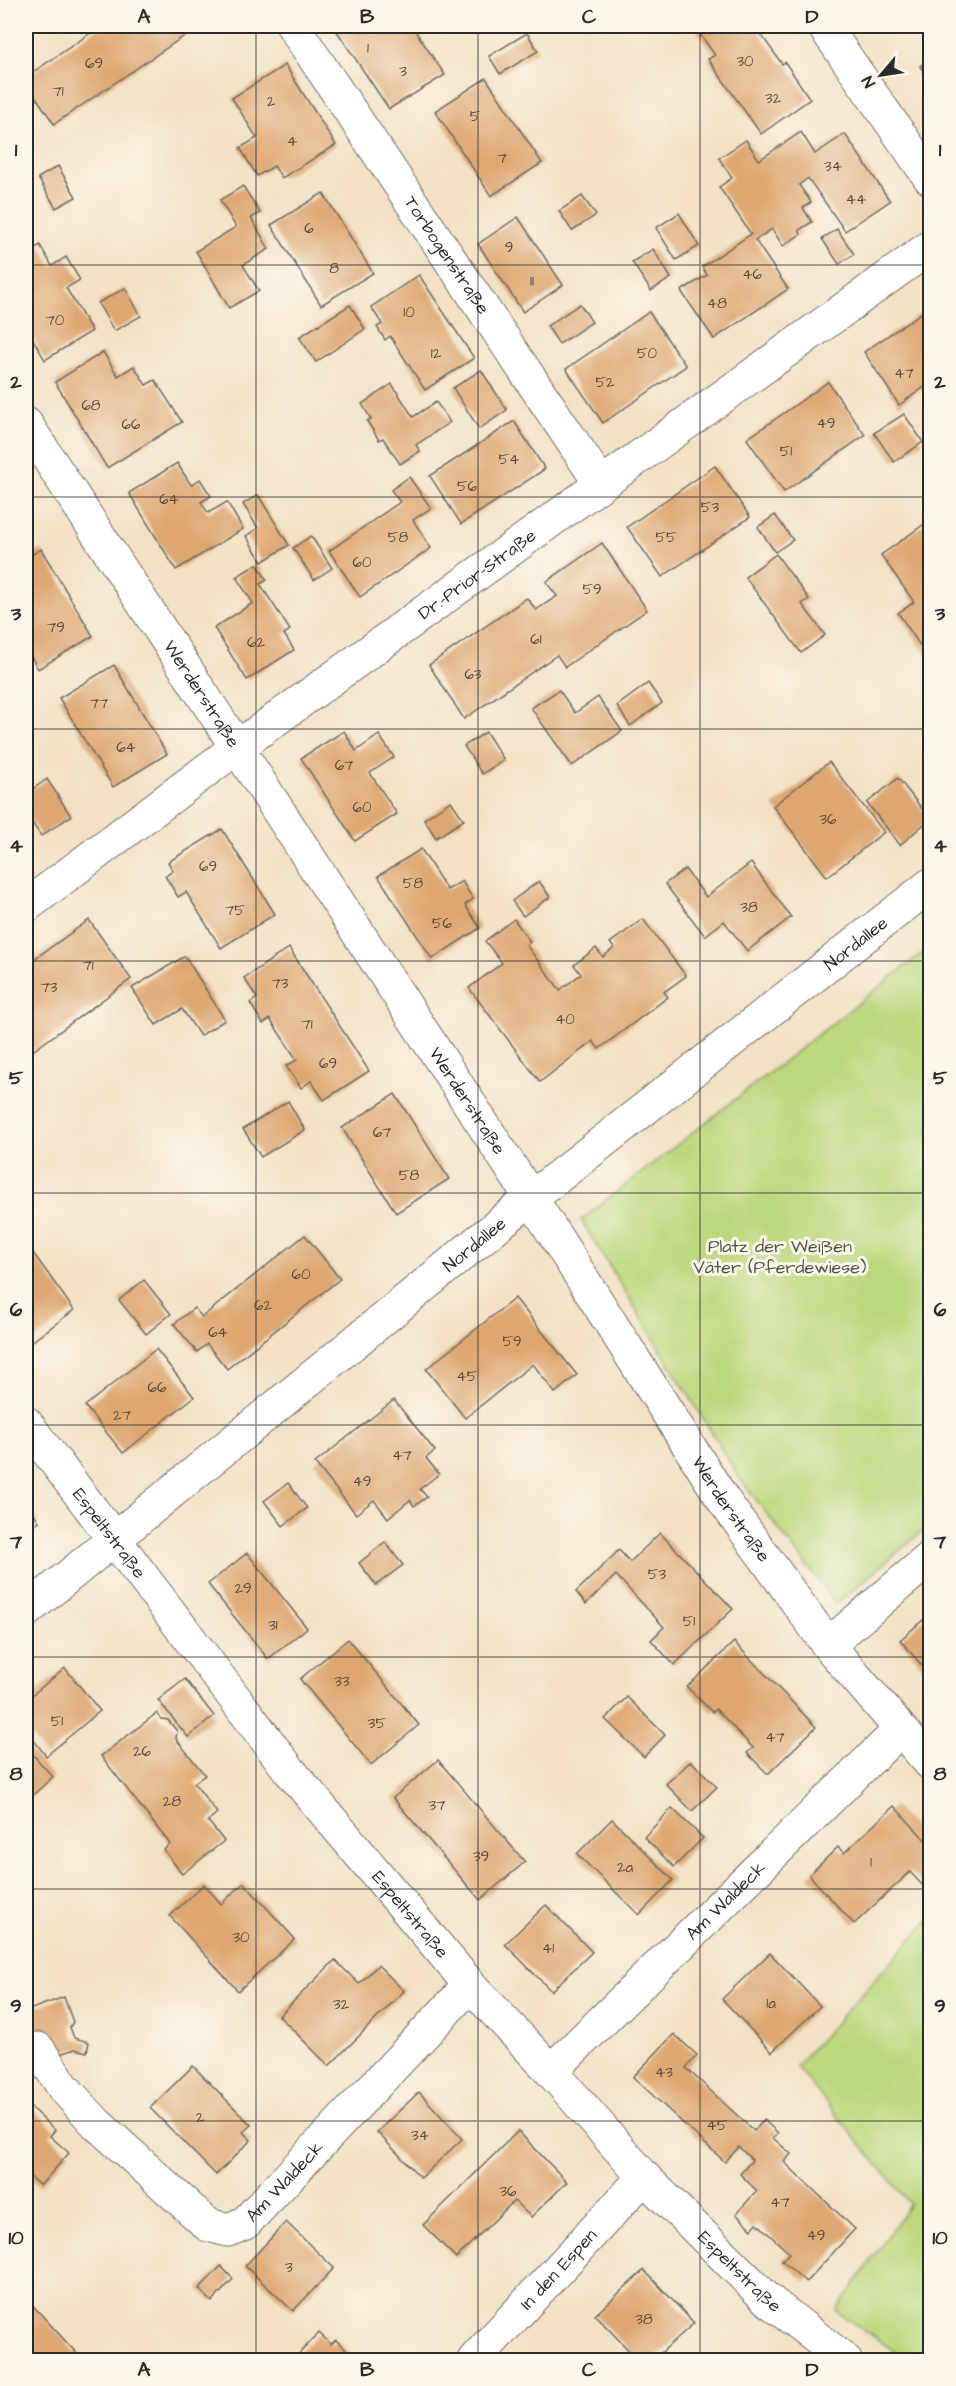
<svg xmlns="http://www.w3.org/2000/svg" width="956" height="2386" font-family="'Architects Daughter',sans-serif">
<rect width="100%" height="100%" fill="#fbf7ec"/>
<filter id="ink" filterUnits="userSpaceOnUse"><feTurbulence type="fractalNoise" baseFrequency=".0167" numOctaves="2"/><feDisplacementMap in="SourceGraphic" scale="12" xChannelSelector="R" yChannelSelector="G"/><feConvolveMatrix kernelMatrix="1 2 1 2 8 2 1 2 1" color-interpolation-filters="sRGB"/></filter>
<filter id="wash" filterUnits="userSpaceOnUse"><feTurbulence type="fractalNoise" baseFrequency=".008" numOctaves="4" result="noise"/><feDisplacementMap in="SourceGraphic" scale="24" xChannelSelector="R" yChannelSelector="G"/><feGaussianBlur stdDeviation="1.35" result="paint"/><feColorMatrix in="noise" values="0 0 0 0 0 0 0 0 0 0 0 0 0 0 0 0 0 1.4 0 .05"/><feComposite in="paint" operator="in"/></filter>
<g filter="url(#wash)">
<rect width="100%" height="100%" fill="#f2e1c5"/>
<!-- green -->
<g fill="#bcd77c" stroke="#748154" stroke-width="1.5">
<polygon points="930,947 930,1525 836,1604 741,1480 581,1220"/>
<polygon points="930,1919 930,2360 907,2360 836,2311 910,2204 796,2066"/>
</g>
<g id="blocks">
<!-- building -->
<g fill="#dea772">
<polygon points="101,26 199,26 54,124 26,82 26,77"/>
<polygon points="337,26 412,26 445,75 389,109 334,27"/>
<polygon points="694,26 755,26 782,64 785,62 810,99 761,134 708,59 715,55"/>
<polygon points="527,33 538,51 500,74 489,56"/>
<polygon points="930,59 930,81 920,66"/>
<polygon points="285,65 336,145 282,178 274,166 257,176 240,148 257,138 232,98"/>
<polygon points="486,78 542,163 491,196 435,111"/>
<polygon points="801,132 815,154 845,134 890,201 845,231 808,178 799,185 811,202 803,208 812,222 799,230 801,234 783,246 772,229 755,240 788,289 714,339 681,291 707,275 702,267 751,234 719,187 732,178 719,158 746,140 759,160"/>
<polygon points="58,166 76,197 56,208 38,178"/>
<polygon points="243,186 260,213 251,218 269,249 243,265 259,291 229,308 196,251 236,227 220,200"/>
<polygon points="323,193 373,273 321,305 271,225"/>
<polygon points="582,196 596,215 572,231 559,211"/>
<polygon points="679,213 699,246 676,260 656,228"/>
<polygon points="518,217 563,285 523,312 478,244"/>
<polygon points="837,229 854,254 839,264 822,239"/>
<polygon points="40,245 52,266 66,257 80,280 66,288 92,331 45,360 26,327 26,254"/>
<polygon points="653,249 671,278 651,291 632,262"/>
<polygon points="419,275 474,358 425,390 390,336 385,340 377,327 382,324 371,307"/>
<polygon points="125,288 141,316 114,331 98,303"/>
<polygon points="580,304 592,322 559,344 547,326"/>
<polygon points="350,305 365,329 316,362 299,337"/>
<polygon points="930,307 930,383 899,405 864,352"/>
<polygon points="649,312 686,366 603,423 566,369"/>
<polygon points="103,352 118,376 134,366 146,385 155,380 182,422 107,468 55,382"/>
<polygon points="481,370 507,410 479,429 453,388"/>
<polygon points="828,382 865,435 784,492 747,439"/>
<polygon points="392,384 413,417 436,402 450,422 416,445 420,451 400,464 383,438 379,440 367,421 371,419 362,404"/>
<polygon points="904,414 923,442 894,462 874,433"/>
<polygon points="514,421 545,469 461,524 430,476"/>
<polygon points="177,463 191,485 200,479 211,496 201,502 208,513 227,502 243,529 176,570 129,493"/>
<polygon points="715,466 750,517 662,577 627,527"/>
<polygon points="409,477 431,508 413,520 431,548 360,597 329,551 400,502 391,490"/>
<polygon points="258,495 289,545 262,562 246,536 258,528 243,504"/>
<polygon points="775,515 793,540 775,552 758,527"/>
<polygon points="930,520 930,660 898,613 914,602 881,555"/>
<polygon points="311,536 332,568 314,580 293,548"/>
<polygon points="602,543 647,610 565,667 557,655 464,719 429,665 527,598 536,610 557,596 546,582"/>
<polygon points="41,549 93,636 38,669 26,647 26,558"/>
<polygon points="776,554 809,599 802,604 825,635 801,653 745,577"/>
<polygon points="257,564 267,580 260,584 290,630 284,634 294,650 247,680 214,628 253,603 236,577"/>
<polygon points="114,665 167,754 113,787 59,698"/>
<polygon points="648,683 662,703 630,726 617,706"/>
<polygon points="559,690 575,713 598,697 622,731 572,766 531,708"/>
<polygon points="344,731 356,751 379,735 394,757 370,773 397,814 355,841 301,758"/>
<polygon points="486,732 504,760 482,774 464,746"/>
<polygon points="829,762 884,832 827,877 773,806"/>
<polygon points="898,778 930,819 900,845 867,803"/>
<polygon points="47,779 71,816 41,836 26,814 26,794"/>
<polygon points="451,801 464,820 436,838 424,819"/>
<polygon points="222,829 275,914 221,948 186,892 178,897 165,876 173,871 168,862"/>
<polygon points="421,849 447,890 462,881 473,899 465,905 480,928 432,959 378,876"/>
<polygon points="751,863 791,917 747,951 724,921 705,936 665,884 685,869 706,897"/>
<polygon points="539,881 550,897 523,916 512,901"/>
<polygon points="514,919 530,942 526,945 560,990 581,974 574,965 596,948 603,957 614,948 610,943 643,919 686,976 664,992 668,997 599,1049 593,1041 540,1082 469,988 502,963 485,941"/>
<polygon points="89,920 131,979 26,1056 26,965"/>
<polygon points="289,948 369,1071 324,1100 311,1081 301,1088 286,1066 297,1060 270,1019 263,1024 250,1003 257,998 244,978"/>
<polygon points="185,956 225,1020 200,1036 182,1009 156,1025 132,988"/>
<polygon points="395,1094 449,1179 396,1213 342,1128"/>
<polygon points="288,1101 305,1130 261,1157 243,1129"/>
<polygon points="305,1235 340,1279 227,1369 207,1344 197,1352 174,1324 194,1308 202,1317"/>
<polygon points="26,1243 74,1310 26,1346"/>
<polygon points="144,1280 171,1314 146,1334 119,1300"/>
<polygon points="515,1298 577,1375 555,1393 533,1364 465,1418 426,1369"/>
<polygon points="156,1349 194,1397 123,1453 85,1406"/>
<polygon points="394,1400 435,1451 426,1458 439,1474 420,1489 427,1497 414,1506 410,1500 388,1518 374,1500 356,1514 315,1463"/>
<polygon points="288,1483 307,1508 283,1526 264,1501"/>
<polygon points="26,1502 39,1521 26,1531"/>
<polygon points="660,1533 733,1609 674,1665 651,1640 664,1627 616,1575 586,1604 576,1592 619,1550 630,1562"/>
<polygon points="385,1542 403,1565 376,1585 359,1563"/>
<polygon points="247,1553 307,1628 268,1659 208,1584"/>
<polygon points="930,1614 930,1675 900,1640"/>
<polygon points="348,1639 419,1725 371,1765 300,1679"/>
<polygon points="734,1642 816,1727 768,1774 747,1753 753,1748 716,1709 712,1712 687,1687"/>
<polygon points="65,1668 100,1711 46,1756 26,1730 26,1700"/>
<polygon points="185,1679 214,1716 188,1737 158,1700"/>
<polygon points="627,1697 665,1735 644,1757 605,1719"/>
<polygon points="157,1713 161,1719 168,1720 177,1731 176,1739 205,1775 194,1783 217,1813 208,1821 224,1841 182,1874 164,1850 170,1844 101,1756"/>
<polygon points="26,1747 53,1777 26,1801"/>
<polygon points="438,1760 525,1862 480,1900 393,1798"/>
<polygon points="691,1761 717,1787 692,1811 666,1784"/>
<polygon points="894,1806 930,1845 930,1893 910,1872 854,1924 809,1875 838,1847 844,1853"/>
<polygon points="672,1808 703,1838 674,1867 644,1837"/>
<polygon points="612,1819 673,1880 639,1915 577,1854"/>
<polygon points="244,1883 295,1939 238,1991 170,1916 204,1884 221,1904"/>
<polygon points="546,1905 592,1952 551,1991 505,1944"/>
<polygon points="770,1953 820,2006 772,2052 722,1999"/>
<polygon points="335,1960 359,1984 378,1965 404,1991 329,2066 279,2016"/>
<polygon points="64,1997 73,2022 70,2027 74,2038 89,2042 87,2052 75,2049 26,2065 26,2011"/>
<polygon points="674,2034 697,2055 686,2068 754,2131 764,2120 778,2133 773,2138 791,2154 784,2162 855,2229 806,2282 782,2261 789,2253 757,2223 752,2229 736,2214 757,2191 740,2174 752,2160 739,2147 725,2162 633,2077"/>
<polygon points="193,2066 251,2125 243,2132 251,2140 216,2175 150,2108"/>
<polygon points="419,2092 462,2139 421,2178 377,2132"/>
<polygon points="26,2103 55,2130 50,2136 69,2153 40,2186 26,2173"/>
<polygon points="518,2131 567,2182 531,2217 514,2201 456,2258 423,2225"/>
<polygon points="286,2222 334,2268 293,2311 245,2266"/>
<polygon points="221,2266 233,2279 212,2302 199,2289"/>
<polygon points="644,2270 694,2323 653,2360 638,2360 595,2315"/>
<polygon points="26,2298 80,2357 76,2360 27,2360 26,2359"/>
<polygon points="319,2333 331,2344 336,2340 357,2360 293,2360"/>
</g>
</g>
</g>
<g filter="url(#ink)">
<use href="#blocks" fill-opacity="0" stroke="#716b61" stroke-width="1.5"/>
<g fill="none" stroke-linecap="round" stroke-linejoin="round">
<defs>
<g id="minor">
<path id="s1" d="M 293,26 L 601,484"/>
<polyline points="824,26 930,178"/>
<path id="s2" d="M 26,424 L 531,1198 L 724,1501 L 828,1645 L 930,1763"/>
<path id="s3" d="M 26,906 L 236,748 L 930,247"/>
<path id="s4" d="M 26,1423 L 290,1771 L 470,1985 L 551,2071 L 644,2177 L 767,2299 L 845,2360"/>
<path id="s5" d="M 26,1611 L 531,1198 L 930,885"/>
<polyline points="828,1645 930,1558"/>
<path id="s6" d="M 38,2049 L 64,2088 L 96,2123 L 208,2225 L 228,2230 L 245,2223 L 470,1985"/>
<path id="s7" d="M 551,2071 L 900,1730"/>
<path id="s8" d="M 474,2360 L 644,2177"/>
</g>
</defs>
<!-- minor casing -->
<use href="#minor" stroke="#716b61" stroke-width="35"/>
<!-- minor -->
<use href="#minor" stroke="#fff" stroke-width="33"/>
</g>
</g>
<!-- grid -->
<path fill="none" stroke="#2b2b2b" stroke-width="1.5" stroke-opacity="0.55" d="M 256,26 L 256,2360M 478,26 L 478,2360M 700,26 L 700,2360M 26,265 L 930,265M 26,497 L 930,497M 26,729 L 930,729M 26,961 L 930,961M 26,1193 L 930,1193M 26,1425 L 930,1425M 26,1657 L 930,1657M 26,1889 L 930,1889M 26,2121 L 930,2121"/>
<g text-anchor="middle" dominant-baseline="central" stroke-width="6" stroke-linejoin="round" paint-order="stroke">
<!-- number labels -->
<g font-size="15" fill="#584a3d">
<text x="368" y="48">1</text>
<text x="745" y="61">30</text>
<text x="94" y="63">69</text>
<text x="403" y="71">3</text>
<text x="58" y="91">71</text>
<text x="773" y="98">32</text>
<text x="271" y="101">2</text>
<text x="475" y="116">5</text>
<text x="292" y="141">4</text>
<text x="502" y="158">7</text>
<text x="833" y="166">34</text>
<text x="856" y="199">44</text>
<text x="309" y="228">6</text>
<text x="509" y="247">9</text>
<text x="334" y="268">8</text>
<text x="752" y="274">46</text>
<text x="532" y="281">11</text>
<text x="717" y="303">48</text>
<text x="409" y="312">10</text>
<text x="55" y="320">70</text>
<text x="436" y="353">12</text>
<text x="647" y="353">50</text>
<text x="904" y="373">47</text>
<text x="605" y="382">52</text>
<text x="91" y="405">68</text>
<text x="826" y="423">49</text>
<text x="131" y="424">66</text>
<text x="786" y="451">51</text>
<text x="509" y="459">54</text>
<text x="467" y="486">56</text>
<text x="169" y="499">64</text>
<text x="710" y="507">53</text>
<text x="398" y="537">58</text>
<text x="666" y="537">55</text>
<text x="362" y="562">60</text>
<text x="592" y="589">59</text>
<text x="56" y="627">79</text>
<text x="536" y="639">61</text>
<text x="256" y="642">62</text>
<text x="473" y="674">63</text>
<text x="99" y="703">77</text>
<text x="126" y="747">64</text>
<text x="344" y="765">67</text>
<text x="362" y="807">60</text>
<text x="828" y="819">36</text>
<text x="208" y="866">69</text>
<text x="413" y="883">58</text>
<text x="749" y="907">38</text>
<text x="235" y="910">75</text>
<text x="442" y="923">56</text>
<text x="88" y="965">71</text>
<text x="280" y="983">73</text>
<text x="49" y="987">73</text>
<text x="565" y="1019">40</text>
<text x="307" y="1024">71</text>
<text x="328" y="1063">69</text>
<text x="382" y="1132">67</text>
<text x="409" y="1175">58</text>
<text x="301" y="1274">60</text>
<text x="263" y="1305">62</text>
<text x="218" y="1332">64</text>
<text x="512" y="1341">59</text>
<text x="467" y="1376">45</text>
<text x="157" y="1387">66</text>
<text x="122" y="1415">27</text>
<text x="402" y="1455">47</text>
<text x="362" y="1481">49</text>
<text x="657" y="1574">53</text>
<text x="243" y="1588">29</text>
<text x="689" y="1621">51</text>
<text x="273" y="1625">31</text>
<text x="342" y="1681">33</text>
<text x="57" y="1721">51</text>
<text x="377" y="1723">35</text>
<text x="775" y="1737">47</text>
<text x="142" y="1751">26</text>
<text x="172" y="1801">28</text>
<text x="437" y="1805">37</text>
<text x="481" y="1856">39</text>
<text x="871" y="1862">1</text>
<text x="625" y="1867">2a</text>
<text x="241" y="1937">30</text>
<text x="548" y="1948">41</text>
<text x="771" y="2003">1a</text>
<text x="341" y="2004">32</text>
<text x="664" y="2072">43</text>
<text x="200" y="2117">2</text>
<text x="717" y="2125">45</text>
<text x="420" y="2135">34</text>
<text x="508" y="2191">36</text>
<text x="780" y="2202">47</text>
<text x="816" y="2235">49</text>
<text x="289" y="2267">3</text>
<text x="644" y="2319">38</text>
</g>
<!-- street labels -->
<g font-size="18" fill="#2b2b2b" stroke="#fbf7ec">
<text stroke="none"><textPath href="#s1" startOffset="276">Torbogenstraße</textPath></text>
<text stroke="none"><textPath href="#s3" startOffset="560">Dr.-Prior-Straße</textPath></text>
<text stroke="none"><textPath href="#s2" startOffset="322">Werderstraße</textPath></text>
<text stroke="none"><textPath href="#s5" startOffset="1065">Nordallee</textPath></text>
<text stroke="none"><textPath href="#s2" startOffset="808">Werderstraße</textPath></text>
<text stroke="none"><textPath href="#s5" startOffset="579">Nordallee</textPath></text>
<text stroke="none"><textPath href="#s2" startOffset="1294">Werderstraße</textPath></text>
<text stroke="none"><textPath href="#s4" startOffset="138">Espeltstraße</textPath></text>
<text stroke="none"><textPath href="#s7" startOffset="244">Am Waldeck</textPath></text>
<text stroke="none"><textPath href="#s4" startOffset="624">Espeltstraße</textPath></text>
<text stroke="none"><textPath href="#s6" startOffset="342">Am Waldeck</textPath></text>
<text stroke="none"><textPath href="#s8" startOffset="124">In den Espen</textPath></text>
<text stroke="none"><textPath href="#s4" startOffset="1110">Espeltstraße</textPath></text>
</g>
<!-- park labels -->
<g font-size="18" fill="#4f563f" stroke="#fbf7ec">
<text x="780" y="1246">Platz der Weißen<tspan x="780" dy="21">Väter (Pferdewiese)</tspan></text>
</g>
</g>
<!-- margin -->
<rect width="956" height="2386" fill="none" stroke="#fbf7ec" stroke-width="66"/>
<!-- north arrow -->
<g transform="translate(881 75) rotate(241)" stroke="#fbf7ec" stroke-width="4.5" paint-order="stroke">
<path d="M0-4.5L10 22L0 15L-10 22Z" fill="#2b2b2b"/>
<text y="-9" font-size="16" font-weight="bold" text-anchor="middle" fill="#2b2b2b">N</text>
</g>
<rect x="33" y="33" width="890" height="2320" fill="none" stroke="#2b2b2b" stroke-width="2"/>
<g font-size="20" text-anchor="middle" font-weight="bold" fill="#2b2b2b">
<text x="144" y="23">A</text>
<text x="367" y="23">B</text>
<text x="589" y="23">C</text>
<text x="812" y="23">D</text>
<text x="16" y="156">1</text>
<text x="940" y="156">1</text>
<text x="16" y="388">2</text>
<text x="940" y="388">2</text>
<text x="16" y="620">3</text>
<text x="940" y="620">3</text>
<text x="16" y="852">4</text>
<text x="940" y="852">4</text>
<text x="16" y="1084">5</text>
<text x="940" y="1084">5</text>
<text x="16" y="1316">6</text>
<text x="940" y="1316">6</text>
<text x="16" y="1548">7</text>
<text x="940" y="1548">7</text>
<text x="16" y="1780">8</text>
<text x="940" y="1780">8</text>
<text x="16" y="2012">9</text>
<text x="940" y="2012">9</text>
<text x="16" y="2244">10</text>
<text x="940" y="2244">10</text>
<text x="144" y="2376">A</text>
<text x="367" y="2376">B</text>
<text x="589" y="2376">C</text>
<text x="812" y="2376">D</text>
</g>
</svg>
